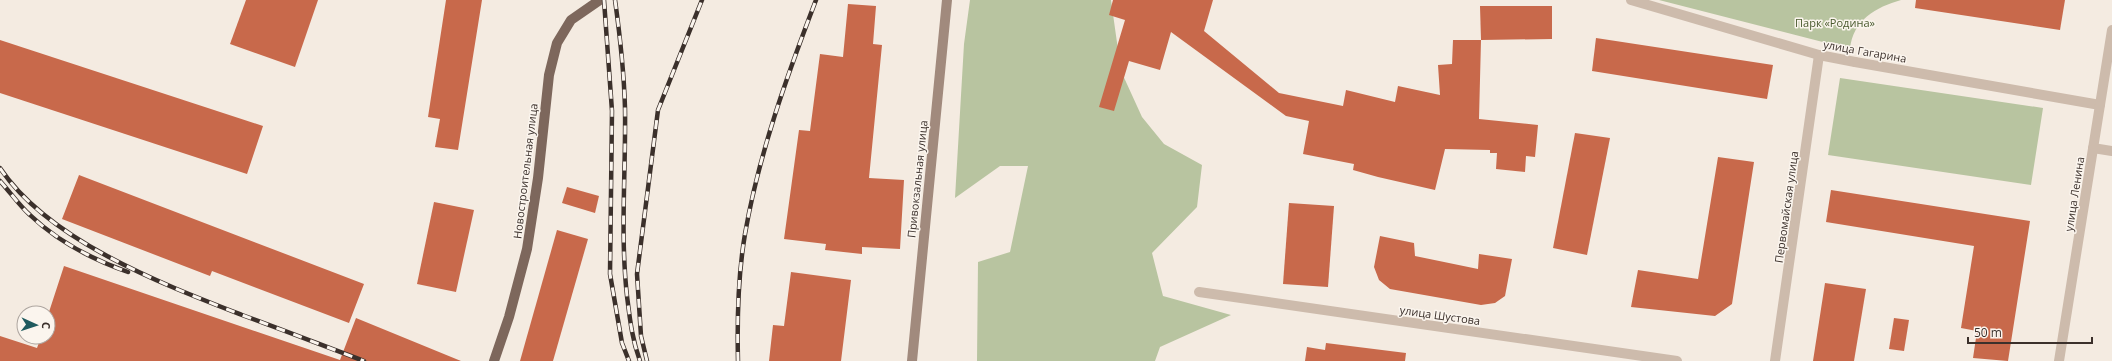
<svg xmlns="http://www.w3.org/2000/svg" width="2112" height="361" font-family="'Open Sans',sans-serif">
<rect width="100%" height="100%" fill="#f4ebe1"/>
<!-- green -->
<g fill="#b8c4a0">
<polygon points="970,0 1111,0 1121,71 1142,117 1164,144 1202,165 1197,207 1152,253 1163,296 1231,315 1160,347 1155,361 977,361 978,262 1010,252 1028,166 1000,166 955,198 964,44"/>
<path d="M 1659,0 L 1901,0 C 1876,7 1853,20 1850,49 Z"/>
<polygon points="1840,78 2043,108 2031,185 1828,155"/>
</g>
<!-- building -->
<g fill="#c8694b">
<polygon points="246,0 318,0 295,67 230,44"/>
<polygon points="446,0 482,0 458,150 435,147 440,119 428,117"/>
<polygon points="1113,0 1213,0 1204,31 1279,93 1343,106 1346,90 1395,102 1398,86 1440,95 1438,65 1452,64 1453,40 1481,40 1479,119 1538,125 1535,157 1526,156 1525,172 1496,169 1497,153 1490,153 1490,150 1445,149 1435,190 1378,177 1353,170 1354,164 1303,154 1309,121 1286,116 1171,32 1160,70 1129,61 1114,111 1099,107 1125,20 1109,15"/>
<polygon points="1916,0 2065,0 2060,30 1915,8"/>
<polygon points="848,4 876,6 873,44 882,45 869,178 904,180 900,249 862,247 862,254 825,250 826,244 784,239 799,130 810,131 820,54 843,57"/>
<polygon points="1480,6 1552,6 1552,39 1481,40"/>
<polygon points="1596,38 1773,65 1767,99 1592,71"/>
<polygon points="0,40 263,126 247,174 0,93"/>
<polygon points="1575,133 1610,138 1587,255 1553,248"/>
<polygon points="1718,157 1754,162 1732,304 1715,316 1631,307 1638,270 1698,279"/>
<polygon points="79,175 364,284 349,323 212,271 210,276 62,219"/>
<polygon points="567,187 599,196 595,213 562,203"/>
<polygon points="1831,190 2030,221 2008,361 1973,358 1977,331 1961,328 1974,246 1826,222"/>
<polygon points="434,202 474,210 456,292 417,284"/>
<polygon points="1289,203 1334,206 1328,287 1283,284"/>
<polygon points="557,230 588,239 553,361 520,361"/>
<polygon points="1380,236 1414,243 1415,256 1478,269 1479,254 1512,259 1505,296 1495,303 1481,305 1390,289 1379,280 1374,267"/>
<polygon points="64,266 340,360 356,318 461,361 0,361 0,336 37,348 41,337 48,337 48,315"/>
<polygon points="791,272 851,280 841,361 769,361 773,325 784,326"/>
<polygon points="1825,283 1866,289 1854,361 1813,361"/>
<polygon points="1894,318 1909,320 1904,351 1889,349"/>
<polygon points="1326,343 1406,353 1405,361 1305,361 1307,347 1325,350"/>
</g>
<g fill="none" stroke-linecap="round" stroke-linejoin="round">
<!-- pedestrian -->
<g stroke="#cdbbac" stroke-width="10">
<polyline points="1855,62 2100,105"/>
<polyline points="2093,148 2112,151"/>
<polyline points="2059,361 2112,30"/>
</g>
<!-- minor -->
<g stroke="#cdbbac" stroke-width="10">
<polyline points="1631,0 1819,55 1855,62"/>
<polyline points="1199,292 1677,361"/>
<polyline points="1775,361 1819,55"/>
</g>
<!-- secondary -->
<polyline stroke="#a18a7d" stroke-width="10" points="912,361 947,0"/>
<!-- primary -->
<polyline stroke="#7d675c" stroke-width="10" points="494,361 509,317 527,249 538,178 549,75 557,43 571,20 600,0"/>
<defs>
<g id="rail">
<polyline points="604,0 612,111 610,274 622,343 629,361"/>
<path d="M 615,0 C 620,36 624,72 625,108 C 626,171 620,233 627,296 C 630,320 632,339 640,361"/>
<path d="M 0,168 C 49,241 162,284 242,315 C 283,330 324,346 364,361"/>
<path d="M 0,181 C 10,192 19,205 30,215 C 57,241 94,260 128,272"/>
<polyline points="647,361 641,336 637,274 658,110 702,0"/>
<path d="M 738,361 C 737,319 738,275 745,234 C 759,153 787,76 816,0"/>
</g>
</defs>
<!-- rail casing -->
<use href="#rail" stroke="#3b302b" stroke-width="4.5"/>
<!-- rail -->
<use href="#rail" stroke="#fbf5ee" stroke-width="3" stroke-dasharray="9" stroke-linecap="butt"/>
</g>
<g text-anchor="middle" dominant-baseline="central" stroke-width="3" stroke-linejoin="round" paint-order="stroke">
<!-- park labels -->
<g font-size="11" fill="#4a5a2e" stroke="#fbf5ee">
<text x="1835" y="22">Парк «Родина»</text>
</g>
<!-- street labels -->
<g font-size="11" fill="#3b302b" stroke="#fbf5ee">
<text transform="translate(1865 51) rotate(10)">улица Гагарина</text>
<text transform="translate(525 171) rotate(-83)">Новостроительная улица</text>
<text transform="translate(917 179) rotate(-84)">Привокзальная улица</text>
<text transform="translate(2074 194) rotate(-81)">улица Ленина</text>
<text transform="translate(1786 207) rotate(-82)">Первомайская улица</text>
<text transform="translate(1440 315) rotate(8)">улица Шустова</text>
</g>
</g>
<!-- north arrow -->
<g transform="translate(36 325) rotate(93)"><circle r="19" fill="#fbf5ee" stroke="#aea6a0"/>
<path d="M0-3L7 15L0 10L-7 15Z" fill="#1f5a5e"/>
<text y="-6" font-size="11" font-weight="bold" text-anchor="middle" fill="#3b302b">С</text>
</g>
<!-- scale -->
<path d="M1968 337v6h124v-6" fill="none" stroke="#3b302b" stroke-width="2"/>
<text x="1974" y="337" font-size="12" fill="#3b302b" stroke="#fbf5ee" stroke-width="3" paint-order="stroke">50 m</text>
</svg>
